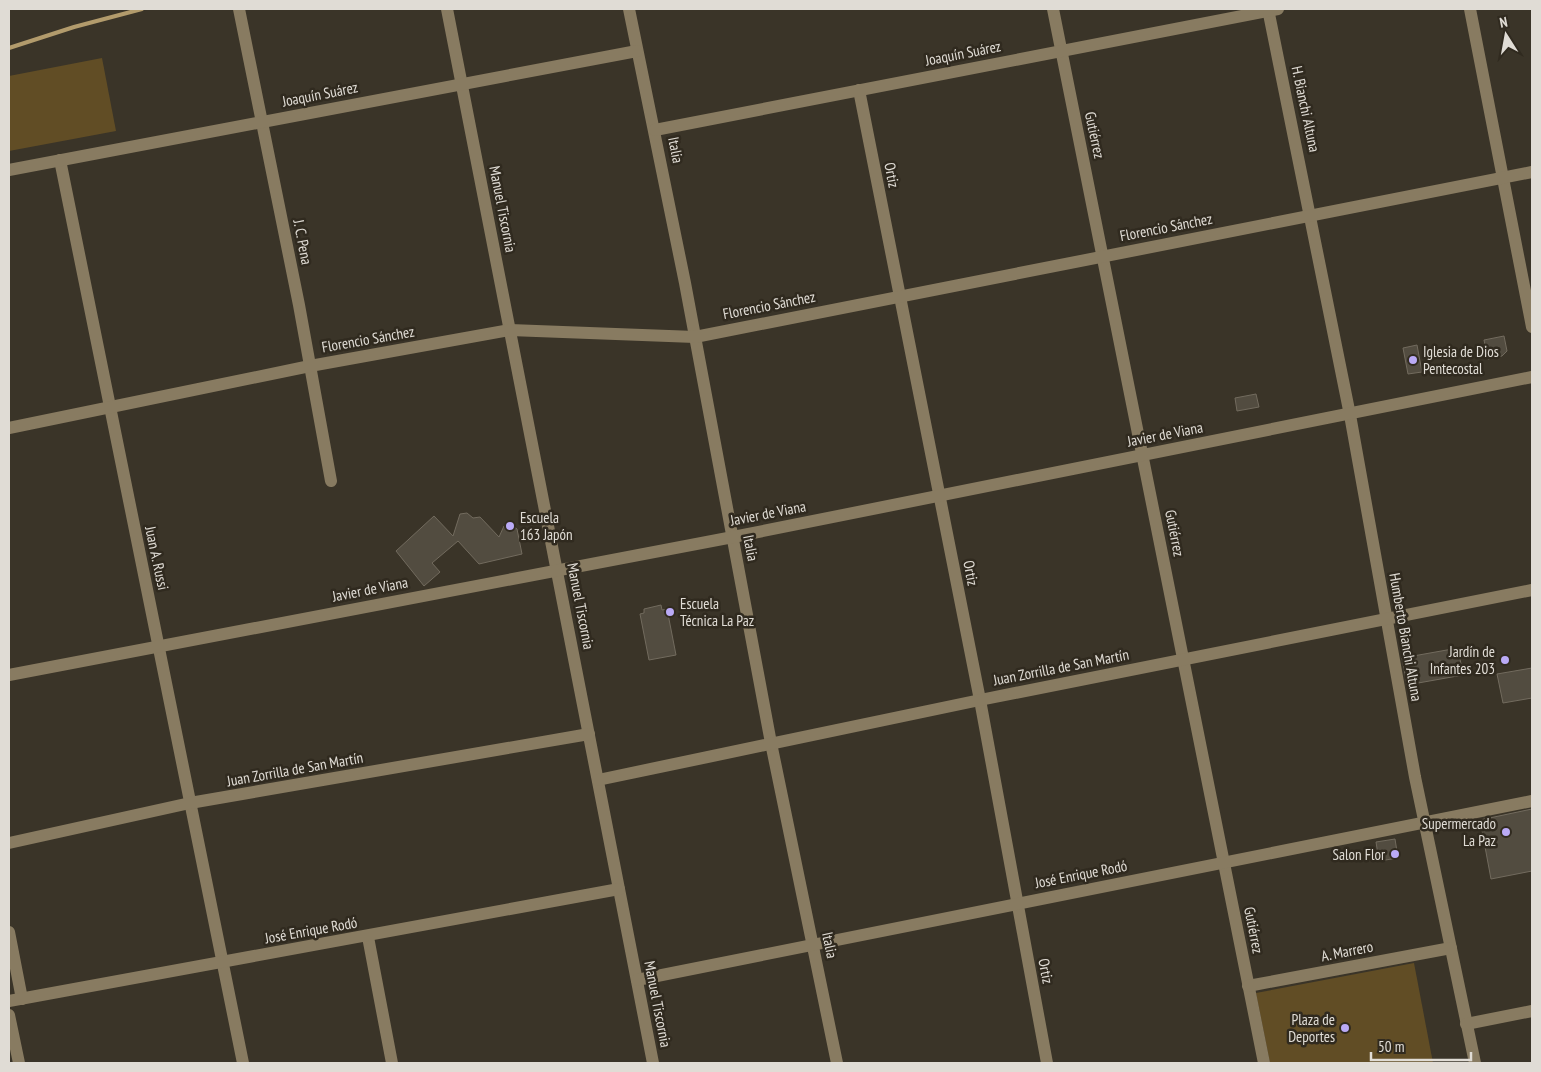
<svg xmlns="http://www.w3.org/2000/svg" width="1541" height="1072" font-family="'PT Sans Narrow',sans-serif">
<rect width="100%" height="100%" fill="#3a3428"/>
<!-- green -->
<g fill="#614d25">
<polygon points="102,58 116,131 9,151 9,76"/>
<polygon points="1414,963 1433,1063 1270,1063 1256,993"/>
</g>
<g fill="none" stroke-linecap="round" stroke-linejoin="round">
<!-- stream -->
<polyline stroke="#b29b6c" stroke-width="4" points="9,48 74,27 142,9"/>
</g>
<!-- building -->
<g fill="#524c40" stroke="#726b5e">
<polygon points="1504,336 1507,351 1502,356 1488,359 1484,340"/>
<polygon points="1417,345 1422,372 1408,374 1403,348"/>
<polygon points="1256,394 1259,407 1237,411 1235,398"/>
<polygon points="467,513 473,518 480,517 499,537 504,526 511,524 517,529 522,554 479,564 458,541 432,563 440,572 424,586 396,551 434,516 453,536 460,514"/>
<polygon points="661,605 662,610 667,609 676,655 649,660 640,614 644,613 644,609"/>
<polygon points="1458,648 1463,675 1407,685 1402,658"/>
<polygon points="1532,668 1532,698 1503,703 1497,674"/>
<polygon points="1532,809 1532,871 1491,879 1480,820"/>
<polygon points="1395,839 1398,858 1379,861 1376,842"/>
</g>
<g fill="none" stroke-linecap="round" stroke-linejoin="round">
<!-- minor -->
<g stroke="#887b61" stroke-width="12">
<polyline points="239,9 299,305 331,481"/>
<polyline points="447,9 653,1063"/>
<polyline points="629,9 685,283 771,743 837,1063"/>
<polyline points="1053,9 1264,1063"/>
<polyline points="1268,9 1350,415 1415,777 1475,1063"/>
<polyline points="1470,9 1532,327"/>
<polyline points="859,90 980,700 1047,1063"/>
<polyline points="655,130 1278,9"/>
<polyline points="60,160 243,1063"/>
<polyline points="9,170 637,51"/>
<polyline points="9,428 310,366 510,330 695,337 1532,172"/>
<polyline points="9,675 733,537 1532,377"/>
<polyline points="598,780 980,700 1532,590"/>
<polyline points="9,843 190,803 589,734"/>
<polyline points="9,932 22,999"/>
<polyline points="368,937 392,1063"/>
<polyline points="637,980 1532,801"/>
<polyline points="1248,986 1451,948"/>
<polyline points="9,1001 619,889"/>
<polyline points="9,1015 19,1063"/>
<polyline points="1466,1024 1532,1011"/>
</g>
</g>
<!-- markers -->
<g fill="#baaaf6" stroke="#302a1f" stroke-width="2">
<circle cx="1413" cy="360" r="5"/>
<circle cx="510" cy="526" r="5"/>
<circle cx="670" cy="612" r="5"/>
<circle cx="1505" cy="660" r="5"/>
<circle cx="1506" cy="832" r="5"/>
<circle cx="1395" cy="854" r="5"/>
<circle cx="1345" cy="1028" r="5"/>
</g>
<g text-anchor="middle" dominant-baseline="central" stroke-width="5" stroke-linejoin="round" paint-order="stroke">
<!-- street labels -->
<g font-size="15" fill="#e0dcd5" stroke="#302a1f">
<text transform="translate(963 53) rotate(-11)">Joaquín Suárez</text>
<text transform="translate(320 94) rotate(-11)">Joaquín Suárez</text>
<text transform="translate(1306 109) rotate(78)">H. Bianchi Altuna</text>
<text transform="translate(1095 135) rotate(78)">Gutiérrez</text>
<text transform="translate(676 150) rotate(79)">Italia</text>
<text transform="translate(892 175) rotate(79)">Ortiz</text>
<text transform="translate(503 209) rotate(79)">Manuel Tiscornia</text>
<text transform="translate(1166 227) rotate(-11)">Florencio Sánchez</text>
<text transform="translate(303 242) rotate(79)">J. C. Pena</text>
<text transform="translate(769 305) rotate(-11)">Florencio Sánchez</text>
<text transform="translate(368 339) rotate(-10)">Florencio Sánchez</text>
<text transform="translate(1165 434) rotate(-11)">Javier de Viana</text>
<text transform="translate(768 513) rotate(-11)">Javier de Viana</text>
<text transform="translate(1175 533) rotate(79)">Gutiérrez</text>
<text transform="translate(751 548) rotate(79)">Italia</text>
<text transform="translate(157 558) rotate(78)">Juan A. Russi</text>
<text transform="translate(971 573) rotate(79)">Ortiz</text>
<text transform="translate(370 589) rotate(-11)">Javier de Viana</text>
<text transform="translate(581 606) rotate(79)">Manuel Tiscornia</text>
<text transform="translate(1406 637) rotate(80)">Humberto Bianchi Altuna</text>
<text transform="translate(1061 667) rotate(-11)">Juan Zorrilla de San Martín</text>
<text transform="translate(295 769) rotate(-10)">Juan Zorrilla de San Martín</text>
<text transform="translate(1081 874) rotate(-11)">José Enrique Rodó</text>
<text transform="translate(311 930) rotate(-10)">José Enrique Rodó</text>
<text transform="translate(1254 930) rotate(79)">Gutiérrez</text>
<text transform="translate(830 945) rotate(78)">Italia</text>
<text transform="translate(1347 951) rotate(-11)">A. Marrero</text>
<text transform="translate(1046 971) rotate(79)">Ortiz</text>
<text transform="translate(658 1004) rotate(79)">Manuel Tiscornia</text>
</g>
<!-- poi labels -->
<g font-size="15" fill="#e0dcd5" stroke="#302a1f" text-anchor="end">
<text x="1423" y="351" text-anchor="start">Iglesia de Dios<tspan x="1423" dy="17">Pentecostal</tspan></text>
<text x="520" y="517" text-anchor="start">Escuela<tspan x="520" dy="17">163 Japón</tspan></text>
<text x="680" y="603" text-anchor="start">Escuela<tspan x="680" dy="17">Técnica La Paz</tspan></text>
<text x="1495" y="651">Jardín de<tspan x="1495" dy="17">Infantes 203</tspan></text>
<text x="1496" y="823">Supermercado<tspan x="1496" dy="17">La Paz</tspan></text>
<text x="1385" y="854">Salon Flor</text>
<text x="1335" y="1019">Plaza de<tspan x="1335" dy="17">Deportes</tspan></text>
</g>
</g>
<!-- border -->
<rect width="1541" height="1072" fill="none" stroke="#e0dcd5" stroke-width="20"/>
<!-- north arrow -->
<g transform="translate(1506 35) rotate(349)" stroke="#302a1f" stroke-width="4" paint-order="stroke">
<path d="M0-4L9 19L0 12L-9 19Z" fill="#e0dcd5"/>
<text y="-8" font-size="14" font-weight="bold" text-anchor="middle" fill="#e0dcd5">N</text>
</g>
<!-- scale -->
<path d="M1371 1052v8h100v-8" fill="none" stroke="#e0dcd5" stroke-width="2.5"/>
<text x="1378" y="1052" font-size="15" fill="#e0dcd5" stroke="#302a1f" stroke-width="4" paint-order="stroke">50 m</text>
</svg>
